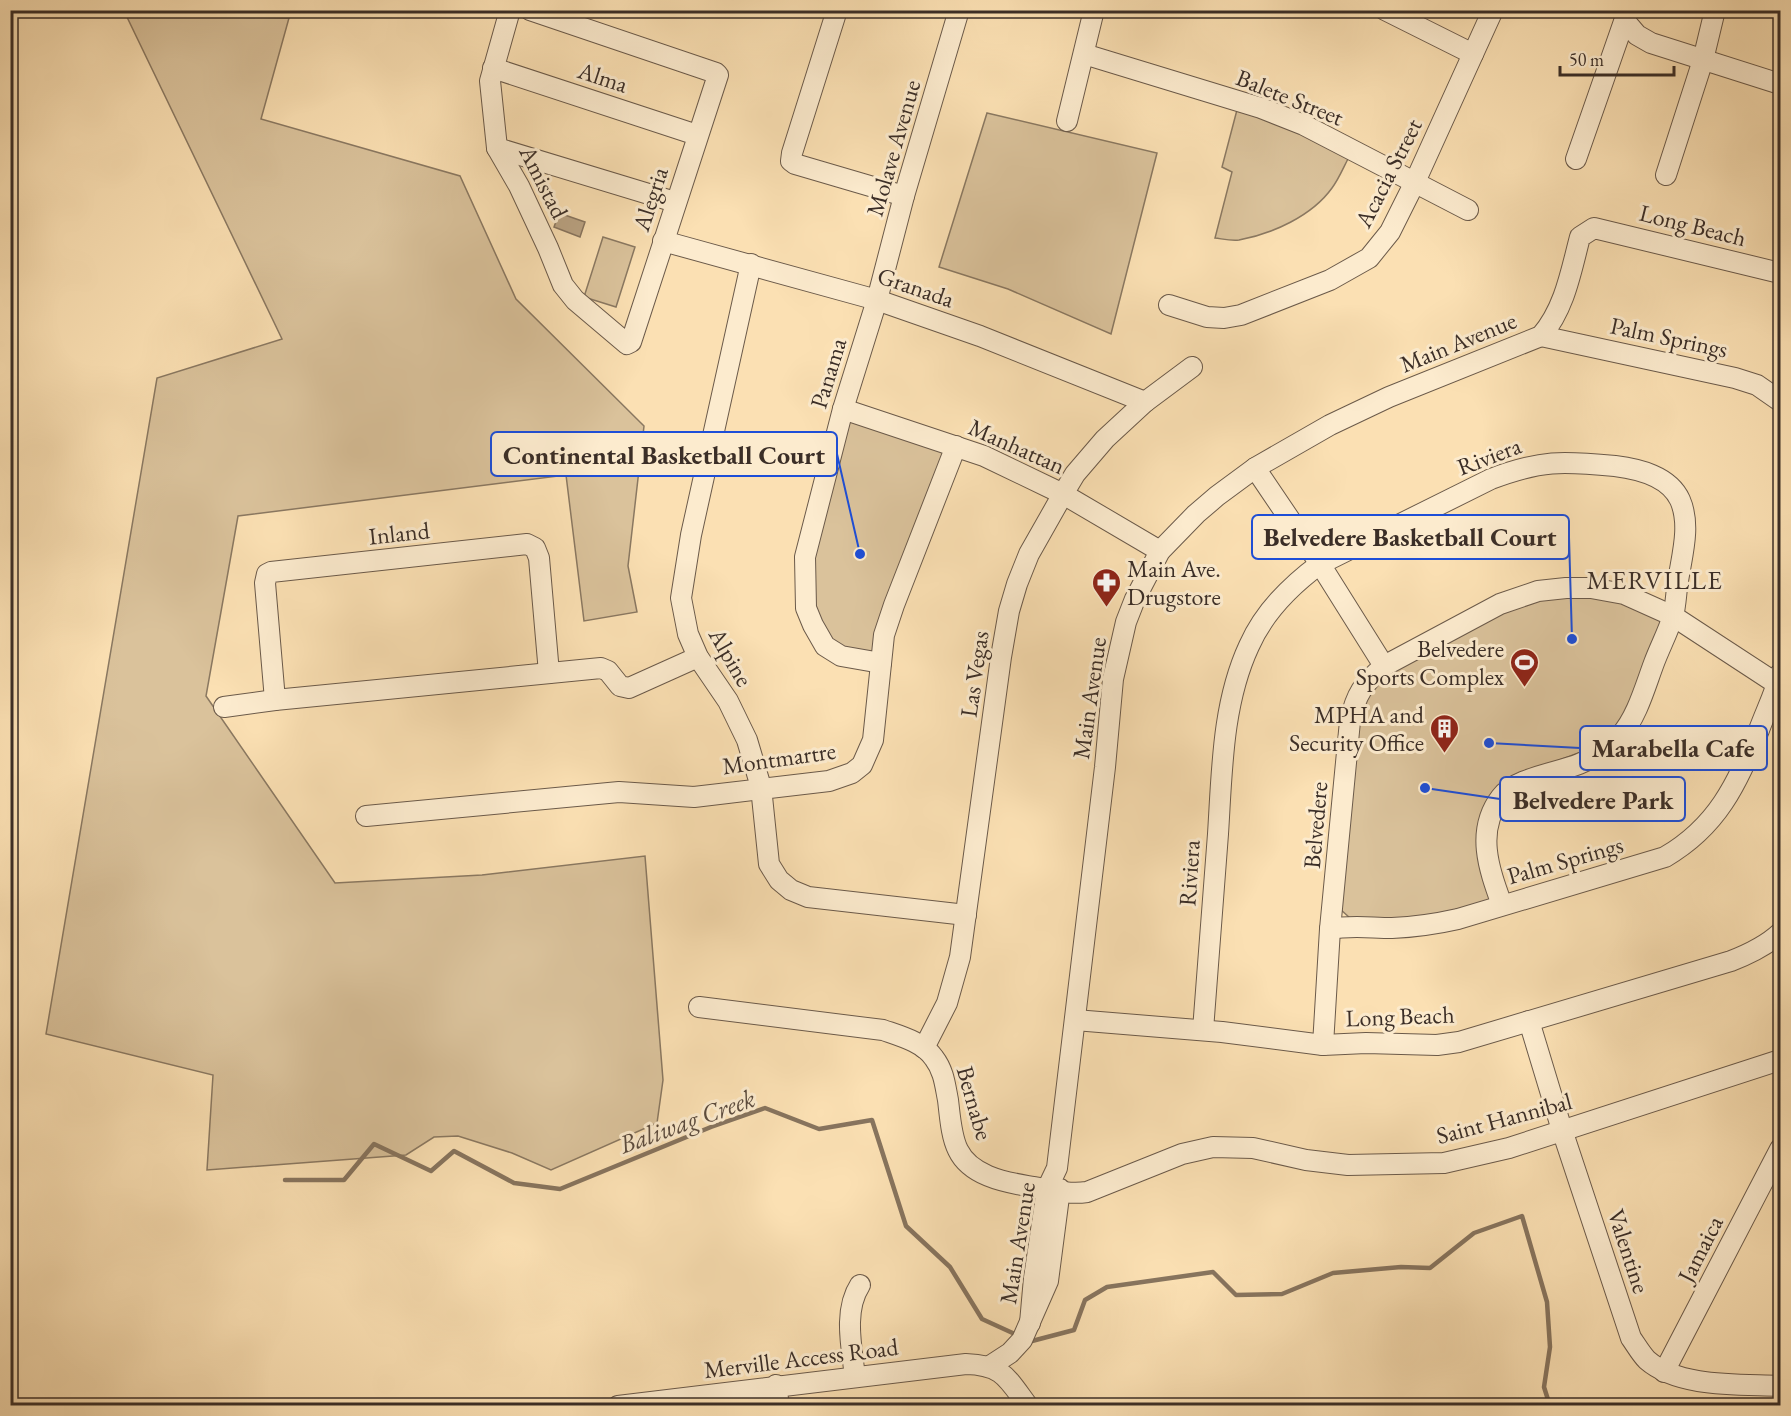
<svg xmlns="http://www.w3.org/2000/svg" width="1791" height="1416" font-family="'EB Garamond',serif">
<rect width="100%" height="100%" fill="#fbe0b3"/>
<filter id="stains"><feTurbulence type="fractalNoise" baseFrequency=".00333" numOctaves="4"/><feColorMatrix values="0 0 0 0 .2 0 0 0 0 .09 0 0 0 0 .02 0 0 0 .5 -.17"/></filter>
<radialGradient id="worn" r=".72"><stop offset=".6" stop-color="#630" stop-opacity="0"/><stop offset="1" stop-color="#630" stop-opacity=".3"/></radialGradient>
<!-- green -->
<g fill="#dac29b" stroke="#8a7861" stroke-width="1.5">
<polygon points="126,15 289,18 261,119 460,176 516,299 644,426 628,566 637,612 584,621 566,475 238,516 206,696 335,883 482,875 645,856 663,1080 657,1123 551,1170 512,1153 458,1136 434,1137 406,1155 207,1170 213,1075 46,1034 157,378 282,339"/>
<path d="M 1238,106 L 1350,155 C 1344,166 1339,179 1332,188 C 1312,216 1272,234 1239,240 C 1231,241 1223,239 1215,238 L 1232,172 L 1222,167 Z"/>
<polygon points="987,113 1157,153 1111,334 1008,289 939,267"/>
<polygon points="603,237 635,247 616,307 584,297"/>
<polygon points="850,421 945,453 876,654 845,648 837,643 828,636 813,605 814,550"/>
<polygon points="1598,592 1665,618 1620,727 1597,746 1506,780 1493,796 1490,900 1437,923 1350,918 1340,909 1356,722 1374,683 1393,666 1522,600"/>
</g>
<!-- water -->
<polygon fill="#baa383" stroke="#87745e" stroke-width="1.5" points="559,213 585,222 580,237 554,227"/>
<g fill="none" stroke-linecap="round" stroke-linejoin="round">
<!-- stream -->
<g stroke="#87745e" stroke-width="4.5">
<polyline points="285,1180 344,1180 374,1144 431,1171 454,1151 514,1183 560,1189 711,1127 765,1108 819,1129 872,1120 906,1226 950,1267 982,1319 1017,1335"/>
<polyline points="1028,1339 1032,1341 1074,1330 1085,1300 1107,1287 1213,1272 1236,1295 1282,1294 1333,1273 1401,1267 1430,1268 1474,1233 1522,1216 1547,1302 1550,1347 1544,1387 1550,1406"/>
</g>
<defs>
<g id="minor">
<polyline points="510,10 490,81 497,148 519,186 548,248 563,285 575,300 627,344 631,342 718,75 716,73 530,10"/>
<polyline points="837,10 792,153 791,161 795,164 904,196"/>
<polyline points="1385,10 1473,54"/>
<polyline points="1625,21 1637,35 1651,43 1780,84"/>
<polyline points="1084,54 1261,108 1304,125 1468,210"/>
<polyline points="493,68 697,135"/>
<polyline points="1067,121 1094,10"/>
<polyline points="497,148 675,202"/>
<polyline points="1576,159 1628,10"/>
<polyline points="1666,175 1703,60 1715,10"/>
<polyline points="663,241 877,300 980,336 1145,402"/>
<polyline points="751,264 691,535 681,598 688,634 698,657 728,701 747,740 761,787 769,864 779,880 791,890 808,897 966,915"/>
<polyline points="1169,305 1207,317 1224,318 1241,315 1330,280 1369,258 1390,232 1414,184 1493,10"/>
<polyline points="1541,336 1735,378 1757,385 1780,401"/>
<polyline points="843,409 984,456 1063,494 1160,551"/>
<polyline points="1255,468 1320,564 1384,666"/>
<polyline points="881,663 841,656 825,646 813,625 806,608 805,557 843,409 877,300 904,196 959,10"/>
<polyline points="275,700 265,583 267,574 271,572 527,544 535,548 539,558 549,673"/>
<polyline points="224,707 275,700 601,668 608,671 620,686 629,688 698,657"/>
<polyline points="366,816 619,792 694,797 829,781 852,773 862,765 873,740 884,635 894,605 956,446"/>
<path d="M 1330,929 C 1351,925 1371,928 1392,928 C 1415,927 1436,924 1458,919 L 1665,857 C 1718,826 1736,785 1759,730 C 1766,711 1775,693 1780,674"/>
<path d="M 699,1007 L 883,1030 C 900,1036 923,1042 934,1058 C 944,1071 945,1085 948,1100 C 950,1116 951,1136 958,1150 C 970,1175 1003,1182 1028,1186 C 1048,1189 1067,1195 1087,1192 L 1182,1154 L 1213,1147 L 1253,1148 L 1306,1160 L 1348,1165 L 1444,1163 L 1509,1148 L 1780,1060"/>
<path d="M 1075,1020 L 1222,1032 L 1323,1045 L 1366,1043 L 1437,1045 L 1459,1042 L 1731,961 C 1749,954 1766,946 1780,933"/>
<path d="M 1529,1021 L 1562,1130 L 1631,1338 C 1636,1345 1641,1354 1647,1360 C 1679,1388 1740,1384 1780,1386"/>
<path d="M 1203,1030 C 1208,965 1213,899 1218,834 C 1222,772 1222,704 1249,646 C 1264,612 1290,586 1320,564 L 1491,479 C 1541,460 1562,461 1615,466 C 1639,469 1669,476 1680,500 C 1691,525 1682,555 1678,581 C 1676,592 1676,605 1673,616 C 1668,632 1660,647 1654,663 C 1645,687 1637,717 1620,736 C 1609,749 1594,758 1579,764 C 1557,773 1515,778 1501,797 C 1475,831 1489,869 1502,905"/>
<path d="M 1323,1045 L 1330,929 L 1350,721 C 1356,694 1363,684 1384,666 L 1500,604 L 1538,591 L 1566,588 L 1591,588 L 1624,594 L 1673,616 L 1780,686"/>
<polyline points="924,1048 947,1003 960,957 1001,657 1009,611 1017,584 1029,554 1063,494 1075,474 1105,439 1145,402 1192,367"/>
<path d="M 1030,1323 L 1034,1278 L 1047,1189 L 1057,1168 L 1105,767 L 1113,679 L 1126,622 L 1135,599 L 1160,551 L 1196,514 L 1217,496 L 1255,468 L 1330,425 L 1389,397 L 1541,336 C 1565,308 1571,271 1580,237 L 1594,228 L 1780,273"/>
<polyline points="990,1366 1010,1353 1022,1340 1048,1281 1060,1189"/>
<polyline points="1664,1372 1780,1149"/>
<path d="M 855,1377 C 852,1349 843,1311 860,1285"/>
<polyline points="776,1385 779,1406"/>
<path d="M 618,1406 L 966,1364 C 1003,1365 1007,1378 1028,1406"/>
</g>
</defs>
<!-- minor casing -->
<use href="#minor" stroke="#6b5a4a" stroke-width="22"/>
<!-- minor -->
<use href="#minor" stroke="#fcebce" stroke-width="20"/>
</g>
<!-- icons -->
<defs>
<symbol id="pharmacy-pin" viewBox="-11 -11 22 30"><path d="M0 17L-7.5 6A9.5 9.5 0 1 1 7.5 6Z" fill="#8f2418" stroke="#fcebce"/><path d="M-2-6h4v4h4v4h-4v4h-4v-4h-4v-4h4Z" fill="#fff"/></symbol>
<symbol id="stadium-pin" viewBox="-11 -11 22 30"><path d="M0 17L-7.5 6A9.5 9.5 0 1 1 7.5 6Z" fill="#8f2418" stroke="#fcebce"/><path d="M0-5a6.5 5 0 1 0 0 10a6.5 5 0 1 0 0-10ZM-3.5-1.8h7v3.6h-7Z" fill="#fff"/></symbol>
<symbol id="building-pin" viewBox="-11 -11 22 30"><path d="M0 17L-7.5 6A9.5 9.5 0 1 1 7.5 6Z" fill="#8f2418" stroke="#fcebce"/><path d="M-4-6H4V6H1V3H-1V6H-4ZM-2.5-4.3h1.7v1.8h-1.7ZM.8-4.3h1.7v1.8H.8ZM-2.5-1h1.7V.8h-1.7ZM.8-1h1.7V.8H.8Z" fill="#fff"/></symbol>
</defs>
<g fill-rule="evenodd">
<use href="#pharmacy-pin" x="1090" y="566" width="33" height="45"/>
<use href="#stadium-pin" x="1508" y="646" width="33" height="45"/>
<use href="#building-pin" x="1428" y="712" width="33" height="45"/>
</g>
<g text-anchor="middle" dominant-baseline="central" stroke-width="6" stroke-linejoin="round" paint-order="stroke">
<!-- street labels -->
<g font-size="24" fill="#3b2e27" stroke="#fcebce">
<text transform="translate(603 77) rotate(18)">Alma</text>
<text transform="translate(1290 97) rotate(22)">Balete Street</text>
<text transform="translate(893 148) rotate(-74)">Molave Avenue</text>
<text transform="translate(1388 173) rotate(-63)">Acacia Street</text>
<text transform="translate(544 182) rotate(63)">Amistad</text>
<text transform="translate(650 199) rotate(-72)">Alegria</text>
<text transform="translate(1693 225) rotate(14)">Long Beach</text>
<text transform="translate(916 287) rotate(19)">Granada</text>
<text transform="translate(1669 337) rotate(12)">Palm Springs</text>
<text transform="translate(1458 342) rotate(-22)">Main Avenue</text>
<text transform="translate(828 373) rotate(-73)">Panama</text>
<text transform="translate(1017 446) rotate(24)">Manhattan</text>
<text transform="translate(1489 456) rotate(-21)">Riviera</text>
<text transform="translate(399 533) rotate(-6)">Inland</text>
<text transform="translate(731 657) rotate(60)">Alpine</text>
<text transform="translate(974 674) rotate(-82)">Las Vegas</text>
<text transform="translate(1089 698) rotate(-82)">Main Avenue</text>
<text transform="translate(779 758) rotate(-8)">Montmartre</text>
<text transform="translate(1315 825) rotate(-85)">Belvedere</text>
<text transform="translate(1565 860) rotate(-16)">Palm Springs</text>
<text transform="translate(1189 873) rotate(-86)">Riviera</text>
<text transform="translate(1400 1016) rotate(-2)">Long Beach</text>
<text transform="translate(975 1103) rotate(74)">Bernabe</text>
<text transform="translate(1504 1118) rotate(-15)">Saint Hannibal</text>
<text transform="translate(1017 1243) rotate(-81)">Main Avenue</text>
<text transform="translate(1700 1249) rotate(-63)">Jamaica</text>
<text transform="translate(1629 1251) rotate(72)">Valentine</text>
<text transform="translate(801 1358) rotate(-7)">Merville Access Road</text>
</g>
<!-- poi labels -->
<g font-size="24" fill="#3b2e27" stroke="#fcebce" text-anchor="end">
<text x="1127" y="568" text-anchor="start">Main Ave.<tspan x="1127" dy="28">Drugstore</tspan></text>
<text x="1504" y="648">Belvedere<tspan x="1504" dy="28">Sports Complex</tspan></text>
<text x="1424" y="714">MPHA and<tspan x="1424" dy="28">Security Office</tspan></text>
</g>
<!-- neighbourhood labels -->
<g font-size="26" letter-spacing="1.5" fill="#3b2e27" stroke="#fcebce">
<text x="1655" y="580">MERVILLE</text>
</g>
<!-- water labels -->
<g font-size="26" font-style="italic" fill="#5b4b3e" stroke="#fcebce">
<text transform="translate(687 1121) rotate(-20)">Baliwag Creek</text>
</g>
</g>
<!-- callouts -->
<path fill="none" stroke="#1d4ed8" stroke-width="2" d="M860 554L837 454M1572 639L1569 537M1489 743L1580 748M1425 788L1500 799"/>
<g fill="#1d4ed8" stroke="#fcebce" stroke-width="2">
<circle cx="860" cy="554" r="6"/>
<circle cx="1572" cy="639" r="6"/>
<circle cx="1489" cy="743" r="6"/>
<circle cx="1425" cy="788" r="6"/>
</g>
<g fill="#fcebce" stroke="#1d4ed8" stroke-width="2">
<rect x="491" y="432" width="346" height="44" rx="6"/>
<rect x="1252" y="515" width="317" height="44" rx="6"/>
<rect x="1580" y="726" width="187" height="44" rx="6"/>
<rect x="1500" y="777" width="185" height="44" rx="6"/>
</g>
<g font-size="26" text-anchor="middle" font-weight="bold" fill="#3b2e27">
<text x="664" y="464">Continental Basketball Court</text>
<text x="1410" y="546">Belvedere Basketball Court</text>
<text x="1673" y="757">Marabella Cafe</text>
<text x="1593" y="809">Belvedere Park</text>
</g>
<!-- margin -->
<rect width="1791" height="1416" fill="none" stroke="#fbe0b3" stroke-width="36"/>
<rect x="12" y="12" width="1767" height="1392" fill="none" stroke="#3b2e27" stroke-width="3"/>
<rect x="18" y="18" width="1755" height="1380" fill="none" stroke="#3b2e27" stroke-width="1.5"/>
<!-- scale -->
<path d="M1560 66v9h114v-9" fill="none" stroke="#3b2e27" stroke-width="3"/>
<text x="1569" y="66" font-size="18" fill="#3b2e27" stroke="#fcebce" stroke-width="4.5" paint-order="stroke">50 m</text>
<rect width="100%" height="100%" filter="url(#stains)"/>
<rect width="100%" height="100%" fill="url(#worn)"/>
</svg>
